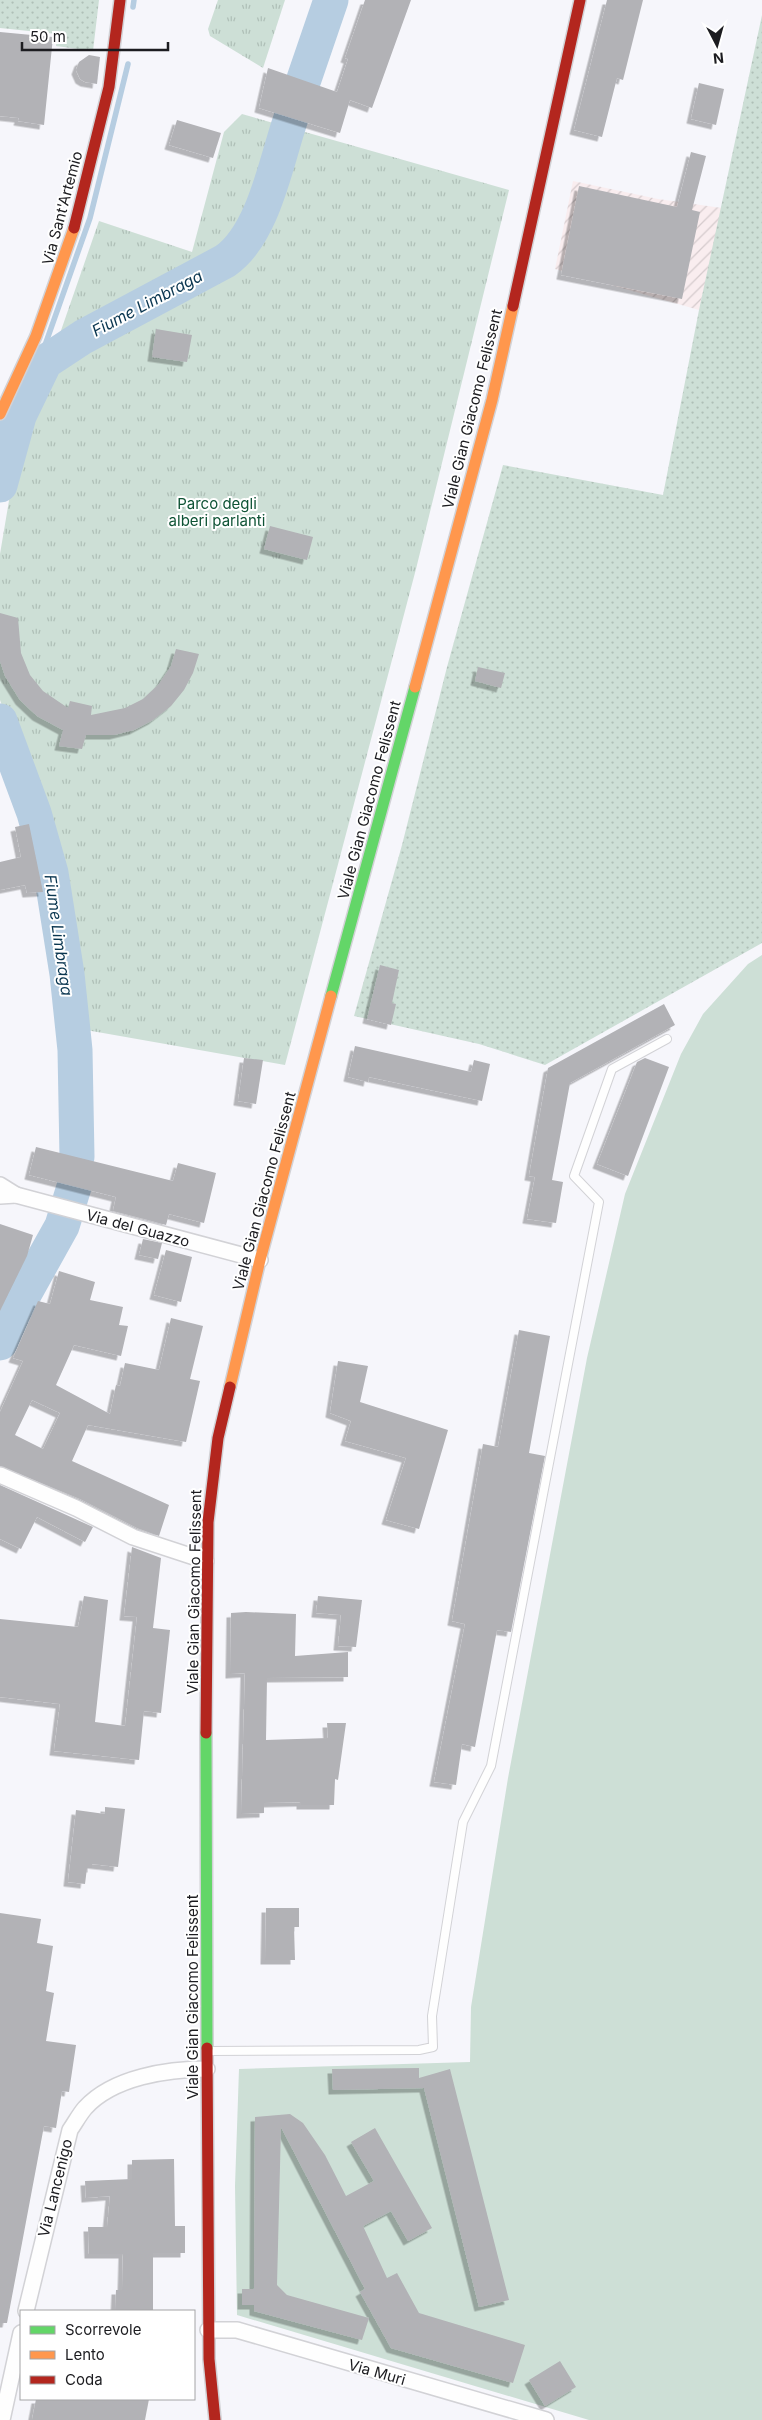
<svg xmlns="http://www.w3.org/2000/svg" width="762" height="2420" font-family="Inter,sans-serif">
<defs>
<pattern id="industrial-furrows" width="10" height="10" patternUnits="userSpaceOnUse" patternTransform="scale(1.25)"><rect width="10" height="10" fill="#f9edef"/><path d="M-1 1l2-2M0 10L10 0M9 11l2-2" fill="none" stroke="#d5cbcd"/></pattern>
<pattern id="grass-tufts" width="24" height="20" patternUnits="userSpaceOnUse" patternTransform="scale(1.25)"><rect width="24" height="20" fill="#cddfd6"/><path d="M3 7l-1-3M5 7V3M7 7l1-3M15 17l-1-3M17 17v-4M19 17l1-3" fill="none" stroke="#afbfb7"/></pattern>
<pattern id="garden-dots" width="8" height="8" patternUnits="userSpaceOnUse" patternTransform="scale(1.25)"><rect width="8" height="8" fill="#cddfd6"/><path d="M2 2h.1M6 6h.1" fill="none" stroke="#afbfb7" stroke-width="1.8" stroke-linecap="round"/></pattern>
<filter id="shadow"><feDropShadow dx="-4.5" dy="4.5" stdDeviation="0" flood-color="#0004"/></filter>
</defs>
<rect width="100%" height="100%" fill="#f6f6fb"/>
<!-- industrial -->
<polygon fill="url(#industrial-furrows)" points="573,181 658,199 722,208 699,310 555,269"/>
<!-- grass -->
<g fill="url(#grass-tufts)">
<polygon points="218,0 285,0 263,68 210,36 208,29"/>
<polygon points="242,114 509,190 416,569 285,1065 86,1030 79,974 53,856 0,700 0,554 16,459 35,406 55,365 57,342 99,221 192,252 224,132"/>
</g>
<!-- garden -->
<g fill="url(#garden-dots)">
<polygon points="0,0 99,0 93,51 56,46 57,34 0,28"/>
<polygon points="762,15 762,943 545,1065 479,1044 354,1016 402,845 447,667 503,465 663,495 699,310"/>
</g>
<!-- pitch -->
<polygon fill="#cddfd6" points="762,955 762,2420 589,2420 237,2315 235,2186 239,2069 470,2062 471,2007 508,1778 587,1358 625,1194 681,1054 703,1014 748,964"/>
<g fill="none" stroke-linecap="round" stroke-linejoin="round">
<!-- stream -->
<g stroke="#b6cde1" stroke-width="5.5">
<polyline points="133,7 134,0"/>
<polyline points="45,362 44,348 90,218 128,64"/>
</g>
<!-- river -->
<g stroke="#b6cde1" stroke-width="35">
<polyline points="304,79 331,0"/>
<path d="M 0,485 L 19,416 L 45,362 L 83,337 L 225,261 C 264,234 276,161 291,118"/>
<polyline points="0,721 34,813 51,873 67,974 75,1050 77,1157"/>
<polyline points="0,1343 13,1314 62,1226 74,1187"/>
</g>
</g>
<!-- building -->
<g fill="#b2b2b6" fill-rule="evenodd" filter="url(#shadow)">
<polygon points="365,0 411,0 372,108 350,100 340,133 259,108 268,68 337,92 348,59 345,58"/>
<polygon points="607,0 643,0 623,80 617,78 602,137 574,130"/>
<polygon points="0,32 53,37 44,125 18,121 19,118 0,116"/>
<polygon points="89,55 100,57 97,84 85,82 80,79 76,70 79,62"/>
<polygon points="699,83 724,89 716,125 691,119"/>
<polygon points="177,120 221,133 213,158 169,145"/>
<polygon points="691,152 706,156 692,210 700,212 682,299 561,275 579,186 677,207"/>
<polygon points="156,329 192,335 187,362 152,357"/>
<polygon points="270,526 313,537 307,560 264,549"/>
<polygon points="0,613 18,618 21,653 30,675 43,691 68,708 70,701 92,706 91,715 125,708 143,699 159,684 171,666 176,649 199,654 193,673 184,690 171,706 153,720 134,730 114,735 86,735 82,749 59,746 63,730 37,716 20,700 5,676 0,661"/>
<polygon points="478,667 505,673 501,688 475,681"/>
<polygon points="29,824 43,892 27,893 25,885 0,890 0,862 21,857 15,827"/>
<polygon points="380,965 399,970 392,1003 396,1004 391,1025 367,1019"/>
<polygon points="664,1004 675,1025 570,1083 552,1180 563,1182 556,1223 527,1219 535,1177 529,1176 548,1068"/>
<polygon points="355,1046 471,1072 474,1060 490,1064 482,1101 369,1077 368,1082 348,1077"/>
<polygon points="244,1058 263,1060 256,1104 238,1101"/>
<polygon points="645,1058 669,1067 628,1176 597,1164 637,1062"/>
<polygon points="36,1147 173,1181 178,1163 216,1173 204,1223 169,1214 166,1225 148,1220 113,1211 116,1197 29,1175"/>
<polygon points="0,1224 33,1235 27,1256 0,1311"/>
<polygon points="143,1239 162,1243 158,1259 139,1255"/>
<polygon points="166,1250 192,1257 181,1302 154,1295"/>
<path d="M 59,1271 L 95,1282 L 90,1300 L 123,1307 L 119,1325 L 128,1326 L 121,1356 L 74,1345 L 56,1385 L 110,1414 L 116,1385 L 120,1386 L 125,1363 L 159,1370 L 171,1318 L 203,1326 L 190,1379 L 200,1381 L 186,1442 L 88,1425 L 72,1461 L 169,1505 L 159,1536 L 137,1528 L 80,1499 L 0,1466 L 0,1412 L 23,1361 L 13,1358 L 38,1301 L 50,1304 ZM 32,1400 L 60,1413 L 43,1449 L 15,1435 Z"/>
<polygon points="519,1330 550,1336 529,1453 545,1456 511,1632 497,1630 475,1747 462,1744 456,1785 434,1782 465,1624 452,1621 483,1444 498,1447"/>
<polygon points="338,1361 368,1366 360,1402 448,1430 419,1529 386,1520 406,1458 345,1441 351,1421 330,1413"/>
<polygon points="0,1485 93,1527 85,1542 37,1517 21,1549 0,1539"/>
<polygon points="132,1547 161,1558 153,1628 170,1630 161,1713 144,1711 139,1760 54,1751 60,1704 0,1697 0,1619 78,1627 84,1596 108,1600 95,1722 125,1726 137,1617 124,1616"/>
<polygon points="318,1596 362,1600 356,1647 338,1646 341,1615 316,1613"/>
<polygon points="246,1612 296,1614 295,1656 348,1652 348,1677 267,1678 266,1740 328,1738 327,1723 346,1723 338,1780 335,1779 334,1805 301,1805 301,1802 264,1803 264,1813 241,1814 245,1673 230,1674 231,1613"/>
<polygon points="105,1807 125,1809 118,1867 92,1864 92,1868 87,1868 85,1884 68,1882 76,1810 105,1814"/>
<polygon points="266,1908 299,1908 299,1927 294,1927 295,1960 265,1960"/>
<polygon points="0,1913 41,1919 37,1943 53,1946 46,1991 54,1993 46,2041 76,2045 69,2092 62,2091 56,2128 44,2126 7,2323 0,2323"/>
<polygon points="419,2068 419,2078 450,2069 509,2300 479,2307 424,2088 333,2090 332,2069"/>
<polygon points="290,2114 303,2123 325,2155 346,2196 374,2181 351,2142 375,2128 432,2228 408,2241 391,2211 363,2226 387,2278 397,2273 419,2313 525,2345 513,2383 391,2348 360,2292 365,2289 281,2127 277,2285 287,2295 369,2318 362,2340 254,2311 254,2305 242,2305 242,2289 254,2289 255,2117"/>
<polygon points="174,2159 175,2226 185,2226 185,2253 153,2253 153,2311 115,2311 116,2290 122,2290 123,2254 89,2254 88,2227 107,2227 110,2196 86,2198 85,2181 132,2179 132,2160"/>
<polygon points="560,2361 576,2387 545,2406 529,2380"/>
<polygon points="36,2399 149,2399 145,2420 32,2420"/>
</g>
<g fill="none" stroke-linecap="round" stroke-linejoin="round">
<defs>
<polyline id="lane" points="209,2051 419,2050 433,2047 432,2016 463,1822 491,1766 599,1202 574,1176 612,1069 667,1039"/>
<g id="street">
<polyline points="0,1185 16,1195 0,1196"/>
<polyline points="16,1195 260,1260"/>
<polyline points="0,1475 76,1508 133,1537 206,1561"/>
<path d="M 26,2311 L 70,2130 C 75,2123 79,2115 85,2108 C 113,2077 168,2069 207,2069"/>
<polyline points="208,2330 237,2330 546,2420"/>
<polyline points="2,2420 21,2333"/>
</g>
<g id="fast">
<polyline points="331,996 415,687"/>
<polyline points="206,1733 207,2048"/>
</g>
<g id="slow">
<polyline points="0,414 36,336 74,228"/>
<polyline points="415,687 492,400 513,306"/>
<polyline points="230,1387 260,1260 331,996"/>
</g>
<g id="jam">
<polyline points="74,228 109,87 120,0"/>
<polyline points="513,306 580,0"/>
<polyline points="206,1733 208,1522 218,1438 230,1387"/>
<polyline points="207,2048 209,2359 215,2420"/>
</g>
</defs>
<!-- lane casing -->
<use href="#lane" stroke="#d2d2d6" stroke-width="10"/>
<!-- street casing -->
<use href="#street" stroke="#d2d2d6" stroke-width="18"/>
<!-- fast casing -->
<use href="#fast" stroke="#d2d2d6" stroke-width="14"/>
<!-- slow casing -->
<use href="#slow" stroke="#d2d2d6" stroke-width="14"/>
<!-- jam casing -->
<use href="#jam" stroke="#d2d2d6" stroke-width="14"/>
<!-- lane -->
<use href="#lane" stroke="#fefefe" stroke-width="8"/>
<!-- street -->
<use href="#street" stroke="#fefefe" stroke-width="15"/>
<!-- fast -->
<use href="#fast" stroke="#63d668" stroke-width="11"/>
<!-- slow -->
<use href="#slow" stroke="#ff974d" stroke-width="11"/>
<!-- jam -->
<use href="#jam" stroke="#b3261e" stroke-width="11"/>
</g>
<g text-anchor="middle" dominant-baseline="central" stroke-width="4" stroke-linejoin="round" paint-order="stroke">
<!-- street labels -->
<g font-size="15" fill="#1c1c20" stroke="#fff">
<text transform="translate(62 208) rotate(-75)">Via Sant'Artemio</text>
<text transform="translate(472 409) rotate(-76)">Viale Gian Giacomo Felissent</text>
<text transform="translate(369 800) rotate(-75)">Viale Gian Giacomo Felissent</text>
<text transform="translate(264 1191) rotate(-75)">Viale Gian Giacomo Felissent</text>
<text transform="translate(138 1228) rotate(15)">Via del Guazzo</text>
<text transform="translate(194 1592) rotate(-89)">Viale Gian Giacomo Felissent</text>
<text transform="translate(192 1997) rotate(-90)">Viale Gian Giacomo Felissent</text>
<text transform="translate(55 2188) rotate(-76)">Via Lancenigo</text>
<text transform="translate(377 2372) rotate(16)">Via Muri</text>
</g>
<!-- park labels -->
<g font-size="15" fill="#0e5335" stroke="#fff">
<text x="217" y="503">Parco degli<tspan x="217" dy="17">alberi parlanti</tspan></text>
</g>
<!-- water labels -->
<g font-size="16" font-style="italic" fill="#0a3650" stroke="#fff">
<text transform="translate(147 303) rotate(-28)">Fiume Limbraga</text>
<text transform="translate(59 935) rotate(82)">Fiume Limbraga</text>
</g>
</g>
<!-- legend -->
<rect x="20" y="2310" width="175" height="90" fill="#ffffff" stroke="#a4a4a6"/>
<rect x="30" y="2326" width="25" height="8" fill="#63d668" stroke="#a4a4a6"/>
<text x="65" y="2335" font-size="15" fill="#1c1c20">Scorrevole</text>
<rect x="30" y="2351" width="25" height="8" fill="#ff974d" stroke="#a4a4a6"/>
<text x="65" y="2360" font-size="15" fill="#1c1c20">Lento</text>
<rect x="30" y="2376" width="25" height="8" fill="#b3261e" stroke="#a4a4a6"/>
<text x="65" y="2385" font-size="15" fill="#1c1c20">Coda</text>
<!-- north arrow -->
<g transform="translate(717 45) rotate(174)" stroke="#ffffff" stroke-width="4" paint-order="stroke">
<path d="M0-4L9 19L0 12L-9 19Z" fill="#1c1c20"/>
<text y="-8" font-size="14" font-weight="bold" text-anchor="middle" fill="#1c1c20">N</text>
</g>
<!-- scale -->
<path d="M22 42v8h146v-8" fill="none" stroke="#1c1c20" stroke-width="2.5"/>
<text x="30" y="42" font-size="15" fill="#1c1c20" stroke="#ffffff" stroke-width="4" paint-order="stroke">50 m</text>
</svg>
